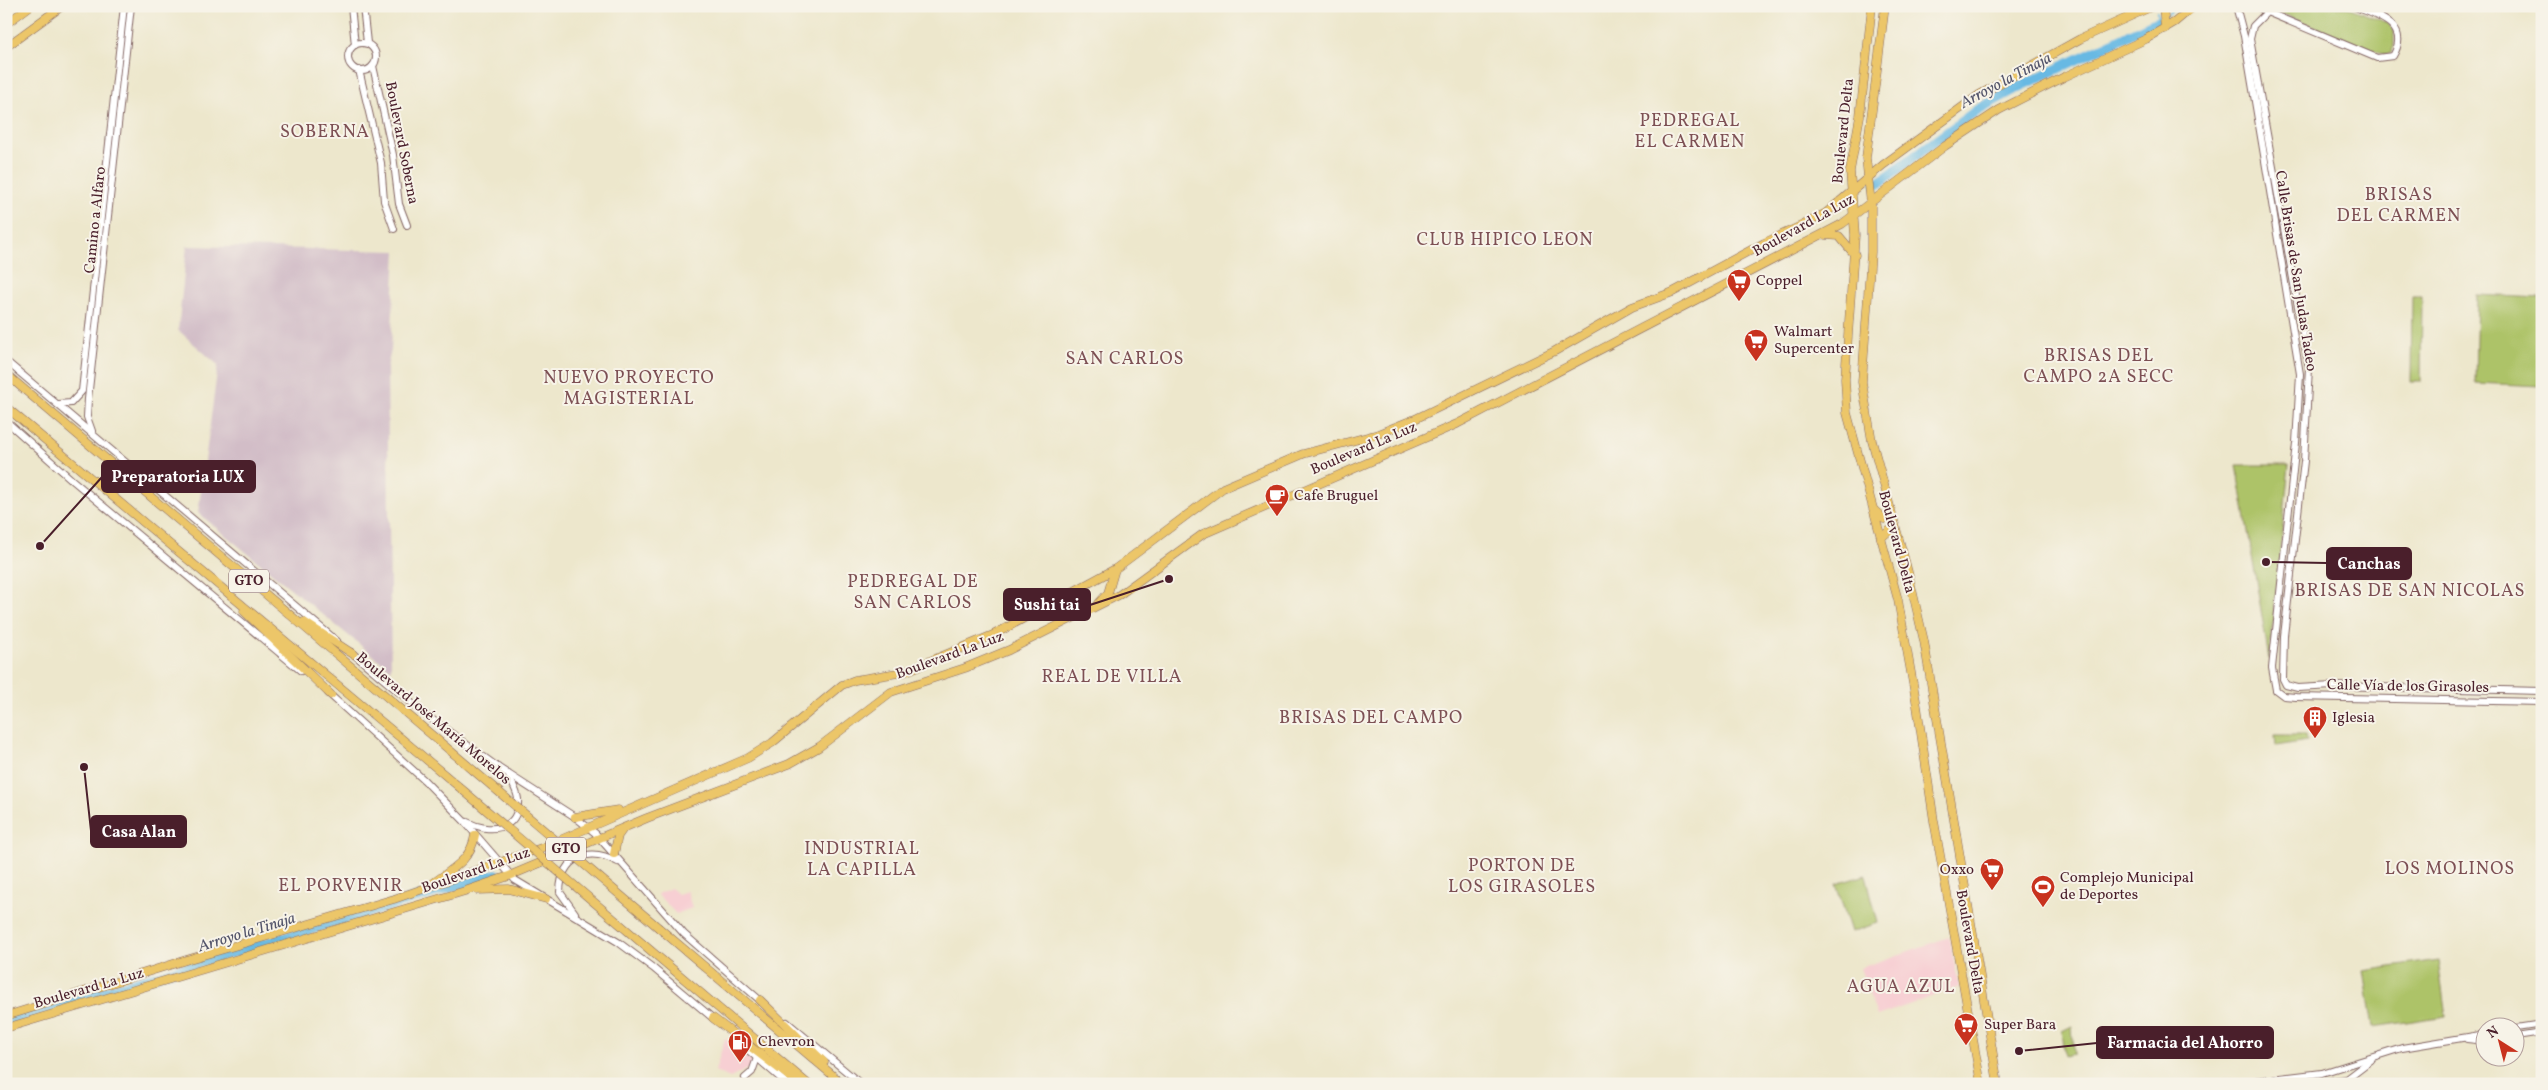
<svg xmlns="http://www.w3.org/2000/svg" width="2548" height="1090" font-family="Vollkorn,serif">
<rect width="100%" height="100%" fill="#f7f3e8"/>
<filter id="ink" filterUnits="userSpaceOnUse"><feTurbulence type="fractalNoise" baseFrequency=".02" numOctaves="2"/><feDisplacementMap in="SourceGraphic" scale="10" xChannelSelector="R" yChannelSelector="G"/><feConvolveMatrix kernelMatrix="1 2 1 2 8 2 1 2 1" color-interpolation-filters="sRGB"/></filter>
<filter id="wash" filterUnits="userSpaceOnUse"><feTurbulence type="fractalNoise" baseFrequency=".0096" numOctaves="4" result="noise"/><feDisplacementMap in="SourceGraphic" scale="20" xChannelSelector="R" yChannelSelector="G"/><feGaussianBlur stdDeviation="1.12" result="paint"/><feColorMatrix in="noise" values="0 0 0 0 0 0 0 0 0 0 0 0 0 0 0 0 0 1.4 0 .05"/><feComposite in="paint" operator="in"/></filter>
<g filter="url(#wash)">
<rect width="100%" height="100%" fill="#ede7cc"/>
<!-- built -->
<g fill="#f7cfd3">
<polygon points="671,888 678,894 687,891 692,908 676,914 657,894"/>
<polygon points="1949,937 1959,987 1877,1016 1860,968"/>
<polygon points="725,1038 752,1061 751,1067 730,1078 715,1071"/>
</g>
<!-- industrial -->
<polygon fill="#d2bdc7" points="187,246 396,251 391,350 387,368 391,670 198,513 218,365 178,330"/>
<!-- green -->
<g fill="#adc368" stroke="#7c714a">
<polygon points="2264,6 2345,6 2388,23 2394,32 2394,46 2391,53 2387,55 2379,53"/>
<polygon points="2477,295 2542,298 2542,386 2475,383"/>
<polygon points="2412,296 2422,296 2421,382 2411,382"/>
<polygon points="2237,465 2289,465 2269,659"/>
<polygon points="2275,735 2306,735 2307,741 2276,746"/>
<polygon points="1866,875 1878,923 1851,932 1836,884"/>
<polygon points="2438,960 2446,1016 2373,1027 2364,971"/>
<polygon points="2072,1026 2074,1054 2065,1056 2062,1031"/>
</g>
<g fill="none" stroke-linecap="round" stroke-linejoin="round">
<!-- stream -->
<g stroke="#68b9e3" stroke-width="2">
<polyline points="2157,11 2158,21"/>
<polyline points="2168,14 2176,6"/>
</g>
<!-- river -->
<g stroke="#68b9e3" stroke-width="10">
<polyline points="1876,185 1977,110 2015,89 2158,21"/>
<polyline points="6,1021 496,874"/>
</g>
</g>
</g>
<g filter="url(#ink)">
<g fill="none" stroke-linecap="round" stroke-linejoin="round">
<defs>
<g id="minor">
<polyline points="351,6 355,45"/>
<polyline points="363,6 367,43"/>
<polyline points="2236,6 2244,36 2265,161 2300,374 2296,443 2272,668 2276,690 2284,696 2296,697 2542,702"/>
<polyline points="2257,6 2267,12"/>
<path d="M 2353,6 C 2375,15 2412,24 2393,56 L 2377,58 L 2267,12 L 2253,26 L 2250,39 L 2309,368 L 2304,461 L 2284,636 L 2283,679 L 2286,685 L 2298,688 L 2333,686 L 2542,691"/>
<circle cx="362" cy="57" r="14"/>
<polyline points="373,66 393,155 399,204 407,225"/>
<polyline points="359,70 381,163 384,201 394,229"/>
<polyline points="6,361 337,641"/>
<polyline points="59,404 71,403 82,391 124,6"/>
<polyline points="6,421 71,479 301,671"/>
<polyline points="92,431 87,417 88,399 131,6"/>
<polyline points="351,652 426,715 499,768 575,817 595,833 684,934 762,1002"/>
<polyline points="328,693 424,780 464,821 515,880 618,942 653,968 715,1020"/>
<path d="M 467,822 C 488,833 520,832 518,799 C 517,790 511,782 508,774"/>
<path d="M 575,913 L 560,892 C 561,856 589,846 618,862"/>
<polyline points="787,1022 861,1084"/>
<polyline points="2516,1028 2542,1024"/>
<polyline points="2516,1037 2542,1033"/>
<polyline points="2467,1039 2486,1041"/>
<polyline points="741,1044 787,1084"/>
<polyline points="745,1078 752,1072 757,1058"/>
<polyline points="2229,1084 2322,1073 2402,1048 2486,1034"/>
<polyline points="2310,1084 2346,1079 2371,1060"/>
</g>
<g id="major">
<polyline points="1872,6 1860,116 1850,171 1855,235 1845,379 1847,413 1898,600 1917,706 1934,821 1981,1084"/>
<polyline points="1885,6 1866,158 1871,204 1871,252 1862,382 1872,441 1908,572 1924,641 1998,1084"/>
<polyline points="2163,6 2165,29"/>
<polyline points="6,24 30,6"/>
<polyline points="6,47 62,6"/>
<polyline points="1825,235 1839,236 1855,255"/>
<polyline points="6,374 473,770"/>
<polyline points="6,407 458,786"/>
<polyline points="1874,510 1884,519 1888,515 1890,508"/>
<polyline points="1881,538 1890,530 1898,536"/>
<polyline points="1099,603 1108,593 1115,569"/>
<polyline points="244,611 331,695"/>
<polyline points="304,622 353,654"/>
<polyline points="575,817 618,810"/>
<polyline points="614,854 618,836 623,829"/>
<path d="M 432,884 C 451,869 471,861 475,835"/>
<polyline points="477,890 509,889 546,899"/>
<polyline points="659,928 843,1084"/>
<polyline points="643,944 808,1084"/>
<polyline points="760,1000 824,1062"/>
<polyline points="6,1016 186,960 394,899 544,847 748,758 772,743 842,685 855,680 904,672 993,635 1115,569 1223,488 1303,454 1378,434 1415,419 1555,351 1632,307 1673,292 1764,243 1803,225 1826,213 1883,165 1979,95 2080,39 2153,6"/>
<polyline points="713,1018 799,1084"/>
<polyline points="6,1028 465,891 509,876 647,818 789,764 819,747 891,692 965,668 1009,650 1119,595 1203,534 1457,424 1842,224 1945,146 1999,110 2064,77 2146,39 2175,22 2194,6"/>
</g>
</defs>
<!-- minor casing -->
<use href="#minor" stroke="#836563" stroke-width="8"/>
<!-- major casing -->
<use href="#major" stroke="#836563" stroke-width="9"/>
<!-- minor -->
<use href="#minor" stroke="#fff" stroke-width="6"/>
<!-- major -->
<use href="#major" stroke="#ecc669" stroke-width="8"/>
<defs>
<g id="major-bridge">
<polyline points="473,770 659,928"/>
<polyline points="458,786 643,944"/>
</g>
</defs>
<!-- major-bridge casing -->
<use href="#major-bridge" stroke="#836563" stroke-width="9" stroke-linecap="butt"/>
<!-- major-bridge -->
<use href="#major-bridge" stroke="#ecc669" stroke-width="8"/>
</g>
</g>
<!-- icons -->
<defs>
<symbol id="supermarket-pin" viewBox="-11 -11 22 30"><path d="M0 17L-7.5 6A9.5 9.5 0 1 1 7.5 6Z" fill="#c8321e" stroke="#f7f3e8"/><path d="M-6-5.5h2.5l.6 2H6L4.5 2H-2.5L-4.4-4H-6ZM-1.5 3.2a1.3 1.3 0 1 0 .1 0ZM3 3.2a1.3 1.3 0 1 0 .1 0Z" fill="#fff"/></symbol>
<symbol id="cafe-pin" viewBox="-11 -11 22 30"><path d="M0 17L-7.5 6A9.5 9.5 0 1 1 7.5 6Z" fill="#c8321e" stroke="#f7f3e8"/><path d="M-5.5-4.5H6V0H3Q3 3.5 0 3.5H-2.5Q-5.5 3.5-5.5 0ZM3-3.2v2h1.7v-2ZM-6 4.5H4V6H-6Z" fill="#fff"/></symbol>
<symbol id="building-pin" viewBox="-11 -11 22 30"><path d="M0 17L-7.5 6A9.5 9.5 0 1 1 7.5 6Z" fill="#c8321e" stroke="#f7f3e8"/><path d="M-4-6H4V6H1V3H-1V6H-4ZM-2.5-4.3h1.7v1.8h-1.7ZM.8-4.3h1.7v1.8H.8ZM-2.5-1h1.7V.8h-1.7ZM.8-1h1.7V.8H.8Z" fill="#fff"/></symbol>
<symbol id="stadium-pin" viewBox="-11 -11 22 30"><path d="M0 17L-7.5 6A9.5 9.5 0 1 1 7.5 6Z" fill="#c8321e" stroke="#f7f3e8"/><path d="M0-5a6.5 5 0 1 0 0 10a6.5 5 0 1 0 0-10ZM-3.5-1.8h7v3.6h-7Z" fill="#fff"/></symbol>
<symbol id="fuel-pin" viewBox="-11 -11 22 30"><path d="M0 17L-7.5 6A9.5 9.5 0 1 1 7.5 6Z" fill="#c8321e" stroke="#f7f3e8"/><path d="M-5.5-6h7V0h2V4h1.3V-2.5L3-4.5l.8-.8L6-3V5H2.5V1h-1V6h-7ZM-4.2-4.7v3.2H.2V-4.7Z" fill="#fff"/></symbol>
</defs>
<g fill-rule="evenodd">
<use href="#supermarket-pin" x="1725" y="267" width="28" height="38"/>
<use href="#supermarket-pin" x="1742" y="327" width="28" height="38"/>
<use href="#cafe-pin" x="1263" y="482" width="28" height="38"/>
<use href="#building-pin" x="2301" y="704" width="28" height="38"/>
<use href="#supermarket-pin" x="1978" y="856" width="28" height="38"/>
<use href="#stadium-pin" x="2029" y="873" width="28" height="38"/>
<use href="#supermarket-pin" x="1952" y="1011" width="28" height="38"/>
<use href="#fuel-pin" x="726" y="1028" width="28" height="38"/>
</g>
<g text-anchor="middle" dominant-baseline="central" stroke-width="4" stroke-linejoin="round" paint-order="stroke">
<!-- shield labels -->
<g fill="#f7f3e8" stroke="#7e5f64" stroke-width="1">
<rect x="229" y="569.5" width="40" height="23" rx="4"/>
<rect x="546" y="837.5" width="40" height="23" rx="4"/>
</g>
<g font-size="14" font-weight="bold" fill="#4a1f2b">
<text x="249" y="581">GTO</text>
<text x="566" y="849">GTO</text>
</g>
<!-- street labels -->
<g font-size="15" fill="#4a1f2b" stroke="#f7f3e8">
<text transform="translate(1844 131) rotate(-84)">Boulevard Delta</text>
<text transform="translate(401 143) rotate(79)">Boulevard Soberna</text>
<text transform="translate(96 220) rotate(-84)">Camino a Alfaro</text>
<text transform="translate(1804 226) rotate(-29)">Boulevard La Luz</text>
<text transform="translate(2295 271) rotate(81)">Calle Brisas de San Judas Tadeo</text>
<text transform="translate(1364 449) rotate(-23)">Boulevard La Luz</text>
<text transform="translate(1896 542) rotate(75)">Boulevard Delta</text>
<text transform="translate(950 656) rotate(-20)">Boulevard La Luz</text>
<text transform="translate(2408 687) rotate(1)">Calle Vía de los Girasoles</text>
<text transform="translate(433 719) rotate(40)">Boulevard José María Morelos</text>
<text transform="translate(476 871) rotate(-19)">Boulevard La Luz</text>
<text transform="translate(1969 942) rotate(80)">Boulevard Delta</text>
<text transform="translate(89 989) rotate(-16)">Boulevard La Luz</text>
</g>
<!-- poi labels -->
<g font-size="15" fill="#4a1f2b" stroke="#f7f3e8" text-anchor="start">
<text x="1756" y="281">Coppel</text>
<text x="1774" y="332">Walmart<tspan x="1774" dy="17">Supercenter</tspan></text>
<text x="1294" y="496">Cafe Bruguel</text>
<text x="2332" y="718">Iglesia</text>
<text x="1974" y="870" text-anchor="end">Oxxo</text>
<text x="2060" y="878">Complejo Municipal<tspan x="2060" dy="17">de Deportes</tspan></text>
<text x="1984" y="1025">Super Bara</text>
<text x="758" y="1042">Chevron</text>
</g>
<!-- water labels -->
<g font-size="16" font-style="italic" fill="#54556b" stroke="#f7f3e8">
<text transform="translate(2006 81) rotate(-28)">Arroyo la Tinaja</text>
<text transform="translate(247 933) rotate(-17)">Arroyo la Tinaja</text>
</g>
<!-- quarter labels -->
<g font-size="18" letter-spacing="1" fill="#7d5054" stroke="#f7f3e8">
<text x="1690" y="121">PEDREGAL<tspan x="1690" dy="21">EL CARMEN</tspan></text>
<text x="325" y="132">SOBERNA</text>
<text x="2399" y="195">BRISAS<tspan x="2399" dy="21">DEL CARMEN</tspan></text>
<text x="1505" y="240">CLUB HIPICO LEON</text>
<text x="2099" y="356">BRISAS DEL<tspan x="2099" dy="21">CAMPO 2A SECC</tspan></text>
<text x="1125" y="359">SAN CARLOS</text>
<text x="629" y="378">NUEVO PROYECTO<tspan x="629" dy="21">MAGISTERIAL</tspan></text>
<text x="913" y="582">PEDREGAL DE<tspan x="913" dy="21">SAN CARLOS</tspan></text>
<text x="2410" y="591">BRISAS DE SAN NICOLAS</text>
<text x="1112" y="677">REAL DE VILLA</text>
<text x="1371" y="718">BRISAS DEL CAMPO</text>
<text x="862" y="849">INDUSTRIAL<tspan x="862" dy="21">LA CAPILLA</tspan></text>
<text x="1522" y="866">PORTON DE<tspan x="1522" dy="21">LOS GIRASOLES</tspan></text>
<text x="2450" y="869">LOS MOLINOS</text>
<text x="341" y="886">EL PORVENIR</text>
<text x="1901" y="987">AGUA AZUL</text>
</g>
</g>
<!-- callouts -->
<path fill="none" stroke="#4a1f2b" stroke-width="2" d="M40 546L102 477M2266 562L2327 563M1169 579L1090 605M84 767L91 831M2019 1051L2097 1043"/>
<g fill="#4a1f2b" stroke="#f7f3e8" stroke-width="2">
<circle cx="40" cy="546" r="5"/>
<circle cx="2266" cy="562" r="5"/>
<circle cx="1169" cy="579" r="5"/>
<circle cx="84" cy="767" r="5"/>
<circle cx="2019" cy="1051" r="5"/>
</g>
<g fill="#4a1f2b" stroke="#4a1f2b" stroke-width="2">
<rect x="102" y="461" width="153" height="31" rx="5"/>
<rect x="2327" y="548" width="84" height="31" rx="5"/>
<rect x="1004" y="589" width="86" height="31" rx="5"/>
<rect x="91" y="816" width="95" height="31" rx="5"/>
<rect x="2097" y="1027" width="176" height="31" rx="5"/>
</g>
<g font-size="16" text-anchor="middle" font-weight="bold" fill="#fff">
<text x="178" y="482">Preparatoria LUX</text>
<text x="2369" y="569">Canchas</text>
<text x="1047" y="610">Sushi tai</text>
<text x="139" y="837">Casa Alan</text>
<text x="2185" y="1048">Farmacia del Ahorro</text>
</g>
<!-- margin -->
<rect width="2548" height="1090" fill="none" stroke="#f7f3e8" stroke-width="25"/>
<!-- north arrow -->
<g transform="translate(2500 1042) rotate(324)"><circle r="24" fill="#f7f3e8" stroke="#b29e9c"/>
<path d="M0-4L9 19L0 12L-9 19Z" fill="#c8321e"/>
<text y="-8" font-size="14" font-weight="bold" text-anchor="middle" fill="#4a1f2b">N</text>
</g>
</svg>
